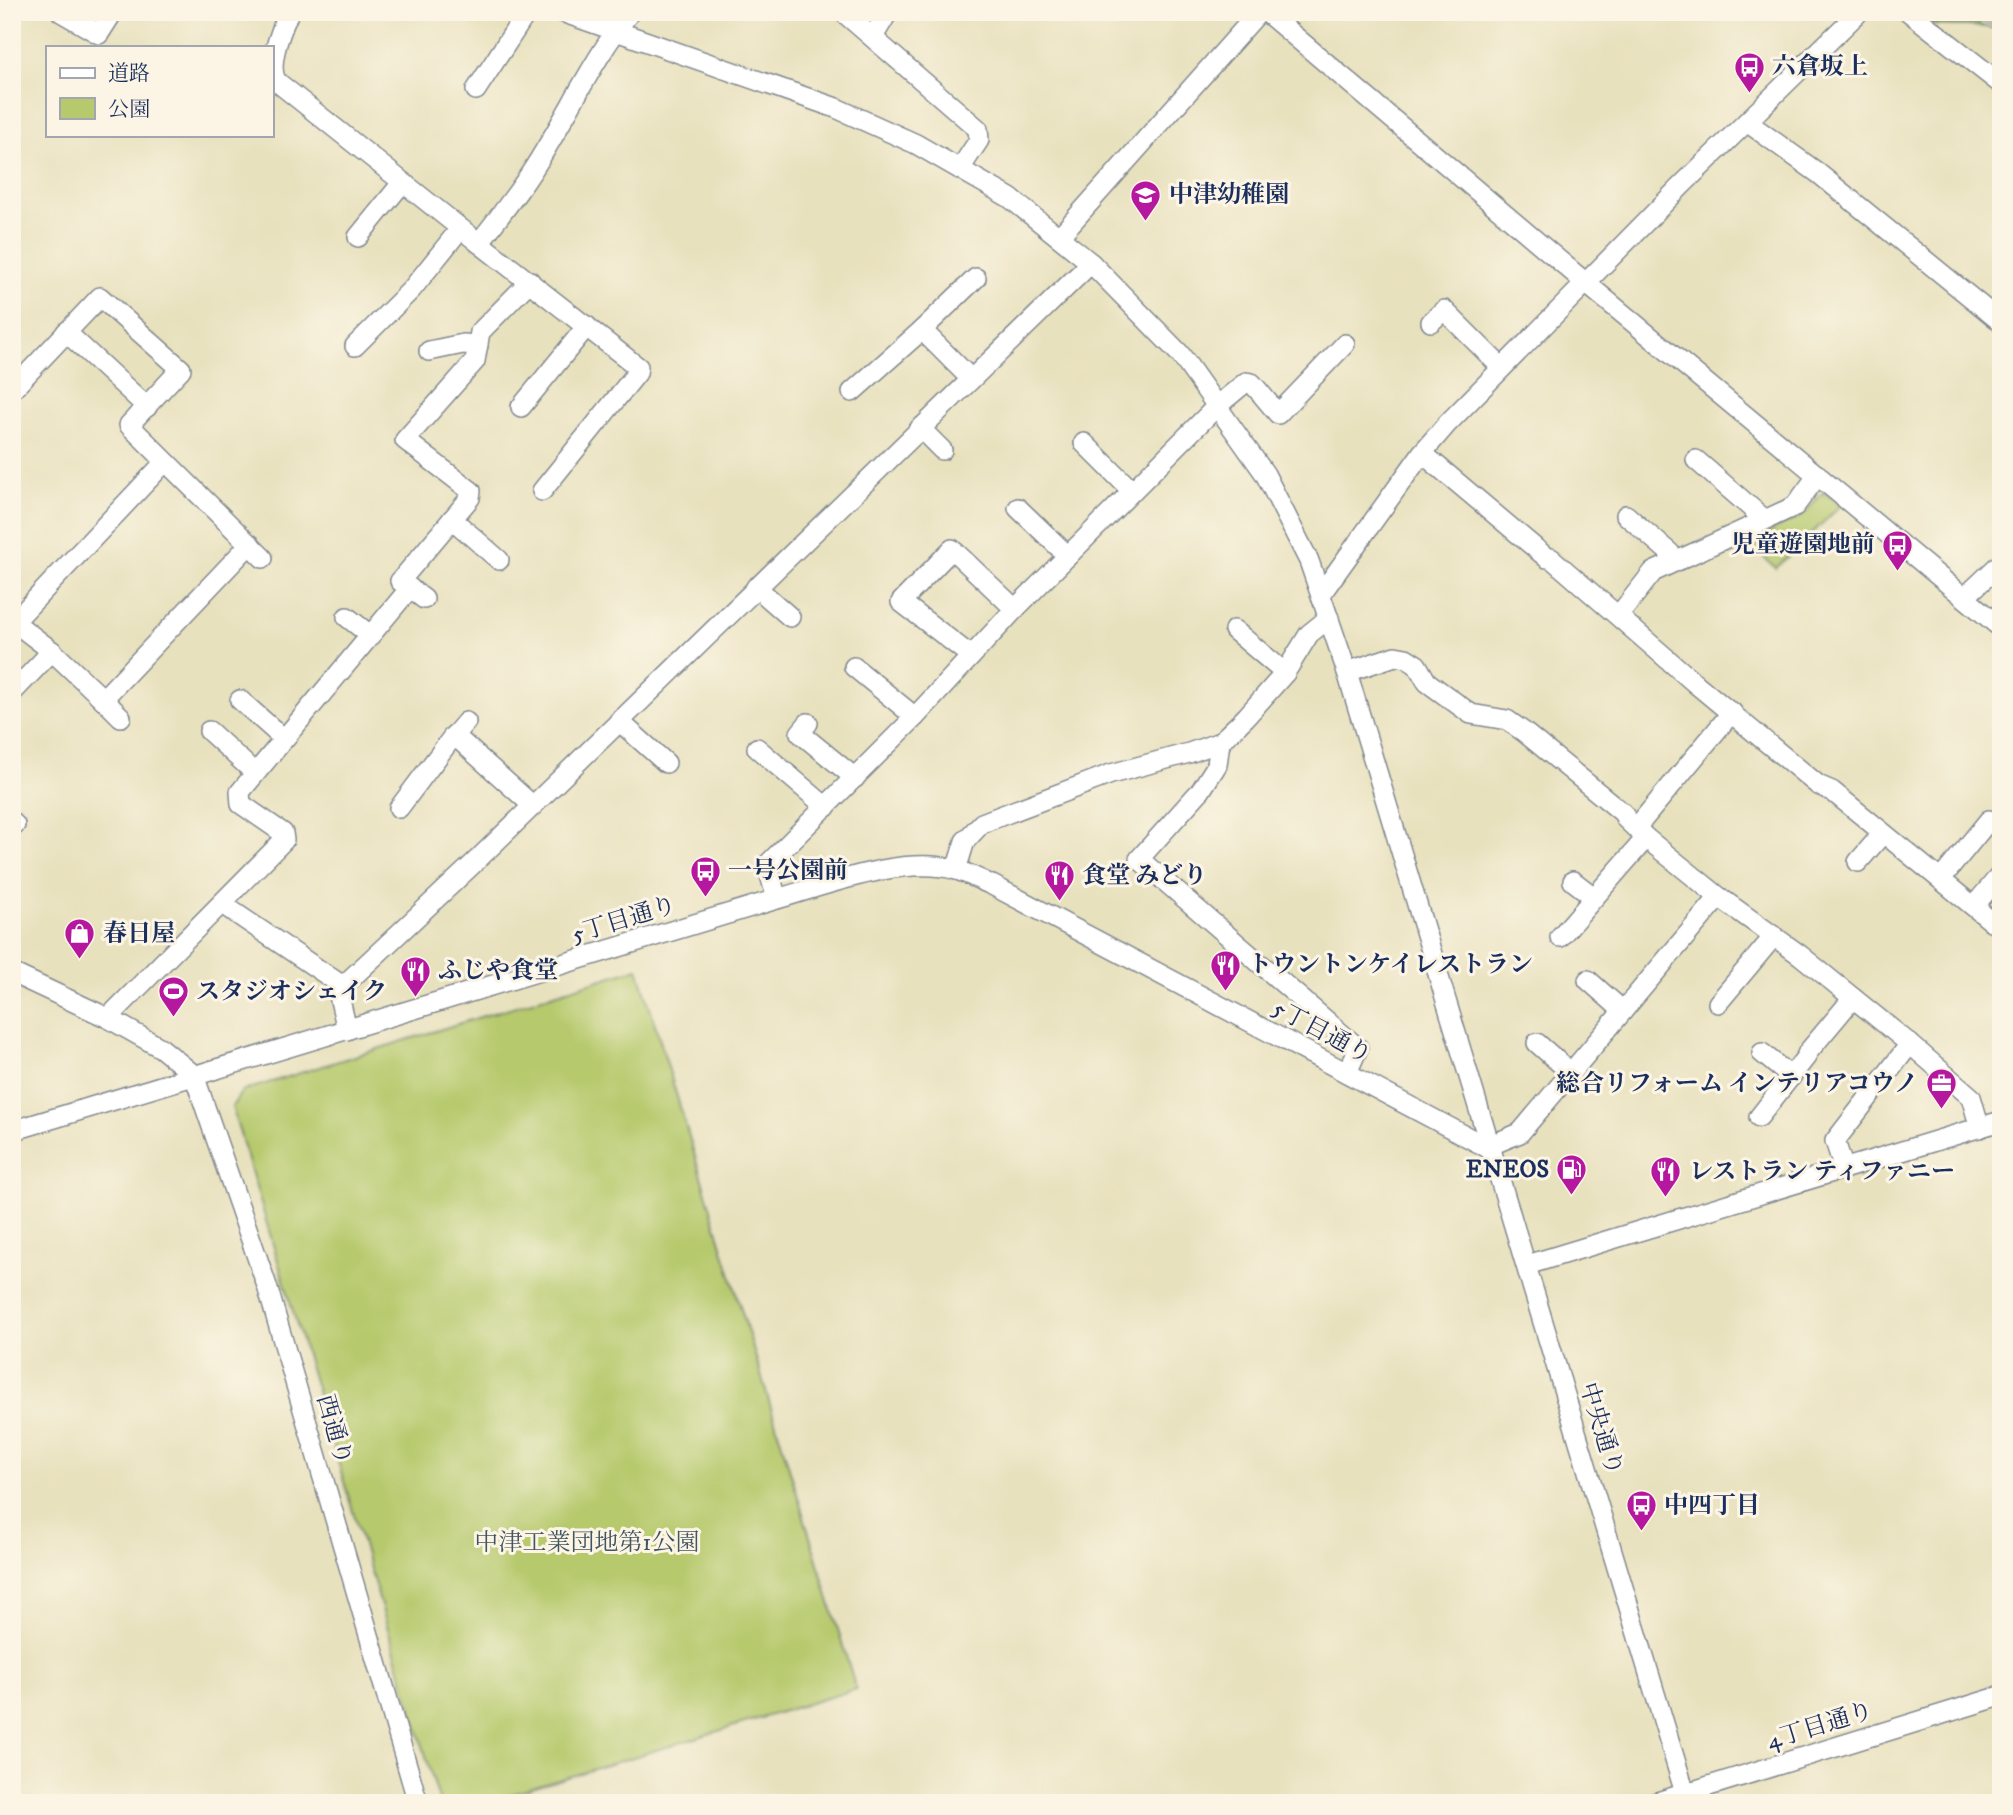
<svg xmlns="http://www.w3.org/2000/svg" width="2013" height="1815" font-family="'IM FELL DW Pica','Noto Serif JP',serif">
<rect width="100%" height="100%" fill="#fcf5e5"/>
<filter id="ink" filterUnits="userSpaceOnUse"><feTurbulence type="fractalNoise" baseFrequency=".0143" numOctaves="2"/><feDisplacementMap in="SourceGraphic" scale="14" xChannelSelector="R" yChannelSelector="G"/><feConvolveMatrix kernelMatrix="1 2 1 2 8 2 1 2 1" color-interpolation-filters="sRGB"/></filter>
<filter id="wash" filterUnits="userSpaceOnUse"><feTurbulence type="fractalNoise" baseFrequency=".00686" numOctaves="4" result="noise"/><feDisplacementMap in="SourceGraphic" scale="28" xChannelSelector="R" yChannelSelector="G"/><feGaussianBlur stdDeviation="1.57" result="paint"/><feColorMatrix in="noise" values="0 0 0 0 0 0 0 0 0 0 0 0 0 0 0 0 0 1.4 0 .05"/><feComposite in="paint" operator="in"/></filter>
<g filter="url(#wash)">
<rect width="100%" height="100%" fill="#e8e1be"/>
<!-- green -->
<g fill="#b6c96c" stroke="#687c65" stroke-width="2">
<polygon points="1823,492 1841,505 1776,568 1747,543 1802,516"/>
<polygon points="638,968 856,1689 483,1803 440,1803 232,1107 242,1091"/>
</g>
<!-- forest -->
<polygon fill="#90ad60" stroke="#566e5f" stroke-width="2" points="1921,12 2001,12 2001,27 1932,25"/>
</g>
<g filter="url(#ink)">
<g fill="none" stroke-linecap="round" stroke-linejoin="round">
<!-- highway-tunnel -->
<polyline stroke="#bfbdab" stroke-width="26" stroke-dasharray="26 13" stroke-linecap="butt" points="1988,12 2001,19"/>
<defs>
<g id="minor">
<polyline points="61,12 99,34 113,12"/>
<path d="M 289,12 C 281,30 267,63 276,81 L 479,243"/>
<polyline points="562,12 836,108 916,144 1010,198 1091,263 1180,354 1265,474 1309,561 1347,672 1688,1803"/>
<polyline points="843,12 978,129 979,140 960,169"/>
<polyline points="1266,12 1587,284 2001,628"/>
<polyline points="1909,12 2001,84"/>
<polyline points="873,37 888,12"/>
<polyline points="476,90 527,12"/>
<polyline points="1747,122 1818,173 2001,322"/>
<polyline points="358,237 402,183"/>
<polyline points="1059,237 1259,12"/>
<polyline points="1431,322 1444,310 1501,367"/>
<polyline points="922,330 976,278"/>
<polyline points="66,332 147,407"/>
<polyline points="355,346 412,289 460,229"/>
<polyline points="429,351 463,344 478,345"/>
<polyline points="12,390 100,297 181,369 129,425 263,558"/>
<polyline points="852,392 922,330 971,379"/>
<polyline points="521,407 587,326"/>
<polyline points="920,428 942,450"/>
<polyline points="1084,443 1132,491"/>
<polyline points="1422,453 1547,558 1551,558 1696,684 1818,785 1832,791 2001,929"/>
<polyline points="1696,460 1764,519"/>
<polyline points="164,463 14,622 52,651 103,699 250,544"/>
<path d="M 542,491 L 637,373 L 638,367 L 479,243 C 502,213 526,183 545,150 C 573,104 596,55 630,12"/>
<polyline points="1018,508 1068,556"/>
<polyline points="1626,515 1670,553 1674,561"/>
<polyline points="452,519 499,560"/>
<polyline points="756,587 790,617"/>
<polyline points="1321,594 1422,453 1447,424 1682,185 1859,12"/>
<polyline points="1965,597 2001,563"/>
<polyline points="424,599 400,581 470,498 471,491 405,440 475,361 480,332 530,281"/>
<polyline points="1619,615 1653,572 1795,506 1818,475"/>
<polyline points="347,617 370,635"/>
<polyline points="1234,630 1285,673"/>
<polyline points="971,656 901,602 952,549 1015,609"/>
<polyline points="854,667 915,717"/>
<polyline points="1347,672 1395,656 1406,658 1417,665 1427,682 1471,714 1507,720 1524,732 1623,813 1626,819 1646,838"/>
<polyline points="12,693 52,651"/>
<polyline points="103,699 121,717"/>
<polyline points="240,700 284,739"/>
<polyline points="619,721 666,763"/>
<polyline points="808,723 800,733 855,778"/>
<polyline points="209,731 255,773"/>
<polyline points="455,735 466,722"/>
<polyline points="1220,742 1217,765 1201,790 1139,859 1358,1048 1347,1073"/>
<polyline points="757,748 826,807"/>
<polyline points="399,808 454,735 532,805"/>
<polyline points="12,822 15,825"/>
<polyline points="1636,828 1732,712"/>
<polyline points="1858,862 1883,833"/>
<polyline points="956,870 965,841 982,823 1111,774 1189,753 1220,742 1246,717 1285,673 1309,634 1329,618"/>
<polyline points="1941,879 1989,820"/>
<polyline points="1573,881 1594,897"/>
<polyline points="777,899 767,865 915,717 1015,609 1217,406 1246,382 1252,383 1278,414 1345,344"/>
<polyline points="222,904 343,986"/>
<polyline points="1974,906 2001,874"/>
<polyline points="1560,937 1646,838 1719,897 1800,955 1910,1044 1971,1097 1980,1128"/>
<polyline points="12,973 108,1018 161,1048 194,1075"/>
<polyline points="1588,980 1623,1011"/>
<polyline points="1718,1003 1774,936"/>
<polyline points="108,1018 284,840 283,833 241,804 240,792 410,588"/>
<polyline points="347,1030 340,1000 343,986 474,863 1091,263"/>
<polyline points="1537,1043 1571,1073"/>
<polyline points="1762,1053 1791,1077"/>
<polyline points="194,1075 267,1286 418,1803"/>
<polyline points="1759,1117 1806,1057 1808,1052 1853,998"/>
<path d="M 12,1131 L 777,899 C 829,884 904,855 957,870 C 969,874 980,880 992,885 L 1492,1150"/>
<polyline points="1491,1145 1520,1133 1719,897"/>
<polyline points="1844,1169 1835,1141 1910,1044"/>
<polyline points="1527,1265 2001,1121"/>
<polyline points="1654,1803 2001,1696"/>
</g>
</defs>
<!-- minor casing -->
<use href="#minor" stroke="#82888e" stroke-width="22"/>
<!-- minor -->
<use href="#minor" stroke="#fff" stroke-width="19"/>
</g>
</g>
<!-- icons -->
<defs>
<symbol id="bus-pin" viewBox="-11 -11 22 30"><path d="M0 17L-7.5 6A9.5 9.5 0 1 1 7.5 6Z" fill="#b5179e" stroke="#fcf5e5"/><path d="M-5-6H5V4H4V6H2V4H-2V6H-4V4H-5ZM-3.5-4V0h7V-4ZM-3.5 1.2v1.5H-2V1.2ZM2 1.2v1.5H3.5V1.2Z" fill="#fff"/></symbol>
<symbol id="school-pin" viewBox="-11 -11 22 30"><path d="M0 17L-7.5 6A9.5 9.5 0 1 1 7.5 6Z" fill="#b5179e" stroke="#fcf5e5"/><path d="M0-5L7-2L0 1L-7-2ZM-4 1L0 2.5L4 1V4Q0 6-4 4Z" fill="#fff"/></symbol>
<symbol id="restaurant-pin" viewBox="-11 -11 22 30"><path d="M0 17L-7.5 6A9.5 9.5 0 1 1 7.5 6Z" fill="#b5179e" stroke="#fcf5e5"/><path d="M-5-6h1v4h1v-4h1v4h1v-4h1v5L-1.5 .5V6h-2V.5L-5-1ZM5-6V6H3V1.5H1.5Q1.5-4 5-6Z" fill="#fff"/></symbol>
<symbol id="shop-pin" viewBox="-11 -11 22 30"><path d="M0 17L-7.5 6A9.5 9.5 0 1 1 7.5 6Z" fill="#b5179e" stroke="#fcf5e5"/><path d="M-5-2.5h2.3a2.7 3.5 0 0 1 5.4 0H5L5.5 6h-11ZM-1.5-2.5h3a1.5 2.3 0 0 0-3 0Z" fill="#fff"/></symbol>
<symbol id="stadium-pin" viewBox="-11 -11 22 30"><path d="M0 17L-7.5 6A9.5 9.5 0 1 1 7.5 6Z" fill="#b5179e" stroke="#fcf5e5"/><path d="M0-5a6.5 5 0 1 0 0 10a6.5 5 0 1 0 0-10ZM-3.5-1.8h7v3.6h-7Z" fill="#fff"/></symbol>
<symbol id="office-pin" viewBox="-11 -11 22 30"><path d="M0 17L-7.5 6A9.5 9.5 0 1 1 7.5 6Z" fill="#b5179e" stroke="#fcf5e5"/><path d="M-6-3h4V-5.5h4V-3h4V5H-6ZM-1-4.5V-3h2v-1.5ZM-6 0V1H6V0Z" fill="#fff"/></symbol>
<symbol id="fuel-pin" viewBox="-11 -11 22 30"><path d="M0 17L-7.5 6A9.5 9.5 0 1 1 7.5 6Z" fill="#b5179e" stroke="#fcf5e5"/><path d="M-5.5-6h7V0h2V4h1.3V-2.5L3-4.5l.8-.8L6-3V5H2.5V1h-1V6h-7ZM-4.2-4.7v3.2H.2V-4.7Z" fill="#fff"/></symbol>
</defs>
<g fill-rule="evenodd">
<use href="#bus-pin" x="1732" y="50" width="35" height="47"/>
<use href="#school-pin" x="1128" y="178" width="35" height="47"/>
<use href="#bus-pin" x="1880" y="528" width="35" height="47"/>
<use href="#bus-pin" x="688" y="854" width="35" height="47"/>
<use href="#restaurant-pin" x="1042" y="858" width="35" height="47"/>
<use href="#shop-pin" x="62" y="916" width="35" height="47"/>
<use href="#restaurant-pin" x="1208" y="948" width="35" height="47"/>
<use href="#restaurant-pin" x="398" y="954" width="35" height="47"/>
<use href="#stadium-pin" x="156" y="974" width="35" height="47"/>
<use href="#office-pin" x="1924" y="1066" width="35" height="47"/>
<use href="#fuel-pin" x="1554" y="1152" width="35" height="47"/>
<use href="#restaurant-pin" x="1648" y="1154" width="35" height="47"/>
<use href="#bus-pin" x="1624" y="1488" width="35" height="47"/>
</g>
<g text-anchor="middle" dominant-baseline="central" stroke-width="6" stroke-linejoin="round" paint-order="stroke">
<!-- poi labels -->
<g font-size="24" font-weight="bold" fill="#1b2f5e" stroke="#fcf5e5" text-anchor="start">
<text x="1772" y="67">六倉坂上</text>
<text x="1169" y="195">中津幼稚園</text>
<text x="1875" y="545" text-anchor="end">児童遊園地前</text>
<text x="728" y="871">一号公園前</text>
<text x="1082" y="876">食堂 みどり</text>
<text x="103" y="934">春日屋</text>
<text x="1248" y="965">トウントンケイレストラン</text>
<text x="438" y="971">ふじや食堂</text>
<text x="196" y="992">スタジオシェイク</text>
<text x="1918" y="1084" text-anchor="end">総合リフォーム インテリアコウノ</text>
<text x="1549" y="1170" text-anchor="end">ENEOS</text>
<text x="1689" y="1172">レストラン ティファニー</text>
<text x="1664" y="1506">中四丁目</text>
</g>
<!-- street labels -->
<g font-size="24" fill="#1b2f5e" stroke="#fcf5e5">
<text transform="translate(624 920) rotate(-17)">5丁目通り</text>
<text transform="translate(1322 1032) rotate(28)">5丁目通り</text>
<text transform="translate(1601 1429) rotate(73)">中央通り</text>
<text transform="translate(334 1430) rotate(74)">西通り</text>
<text transform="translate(1820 1726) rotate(-17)">4丁目通り</text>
</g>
<!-- park labels -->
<g font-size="24" fill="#425662" stroke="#fcf5e5">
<text x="587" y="1543">中津工業団地第1公園</text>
</g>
</g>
<!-- margin -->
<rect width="2013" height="1815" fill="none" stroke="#fcf5e5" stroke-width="42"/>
<!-- legend -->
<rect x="46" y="46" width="228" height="91" fill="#fcf5e5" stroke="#a2a6af" stroke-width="2"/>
<rect x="60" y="68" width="35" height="10" fill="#ffffff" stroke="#a2a6af" stroke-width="2"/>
<text x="108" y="80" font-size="21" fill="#1b2f5e">道路</text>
<rect x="60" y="98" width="35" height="21" fill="#b6c96c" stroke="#a2a6af" stroke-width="2"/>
<text x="108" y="116" font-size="21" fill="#1b2f5e">公園</text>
</svg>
